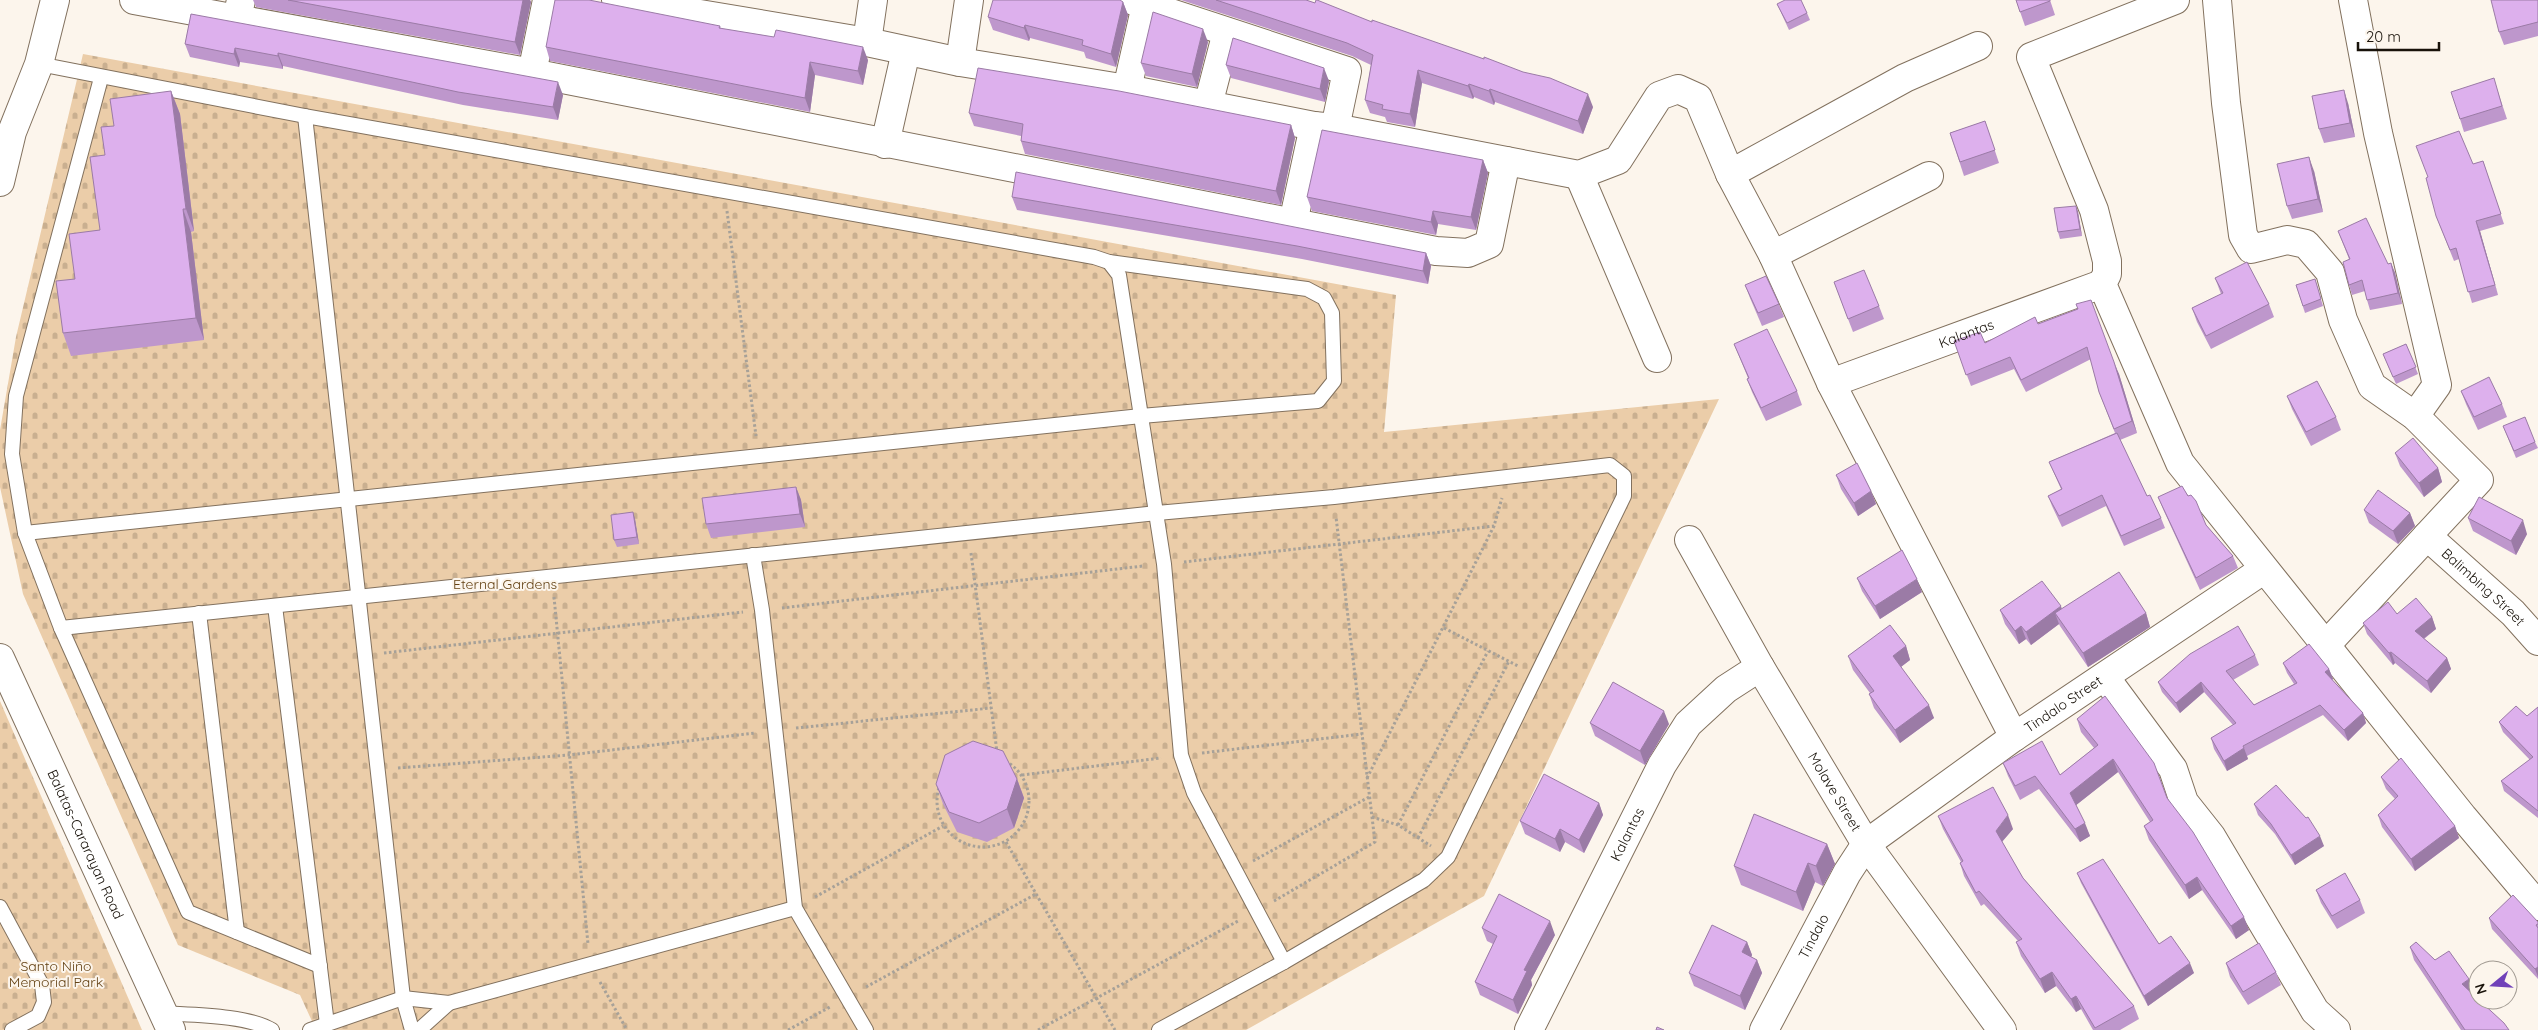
<svg xmlns="http://www.w3.org/2000/svg" width="2538" height="1030" font-family="Quicksand,sans-serif">
<defs>
<pattern id="cemetery-stones" width="16" height="16" patternUnits="userSpaceOnUse" patternTransform="scale(1.25)"><rect width="16" height="16" fill="#ebcda9"/><path d="M2 7V4a2 2 0 0 1 4 0v3zM10 15v-3a2 2 0 0 1 4 0v3z" fill="#c9af90"/></pattern>
</defs>
<rect width="100%" height="100%" fill="#fcf5ec"/>
<!-- cemetery -->
<g fill="url(#cemetery-stones)">
<polygon points="83,54 1396,295 1384,432 1719,399 1484,896 1246,1030 316,1030 300,995 178,945 23,594 0,487 0,430 16,337"/>
<polygon points="0,701 142,1030 0,1030"/>
</g>
<g fill="none" stroke-linecap="round" stroke-linejoin="round">
<defs>
<g id="lane">
<polyline points="39,64 305,116 1094,257 1109,262 1119,275 1164,564 1181,755 1194,793 1284,962"/>
<polyline points="101,78 16,396 12,454 25,533 61,628 188,912 320,966"/>
<polyline points="305,116 403,998 412,1030"/>
<polyline points="25,533 1141,416 1318,401 1334,381 1332,313 1324,298 1307,289 1109,262"/>
<polyline points="753,555 762,610 795,908 866,1030"/>
<polyline points="275,606 327,1024"/>
<polyline points="199,613 237,932"/>
<polyline points="61,628 1157,513 1334,497 1610,465 1624,476 1624,496 1448,857 1424,880 1284,962 1159,1030"/>
<polyline points="0,907 42,985 44,1002 38,1016 12,1030"/>
<path d="M 163,1013 C 192,1015 247,1015 272,1030"/>
<polyline points="310,1030 403,998 449,1003 795,908"/>
<polyline points="419,1030 449,1003"/>
</g>
<g id="street">
<polyline points="134,0 237,19"/>
<polyline points="241,0 237,19 532,73 547,0"/>
<polyline points="616,0 867,42 960,62 1127,89 1314,126 1335,128 1579,175 1618,160 1659,96 1678,89 1698,98 1730,174 1773,255 1831,383 2014,737"/>
<polyline points="1131,0 1347,71 1335,128"/>
<polyline points="2175,0 2031,57 2094,210 2107,261 2107,274 2102,284 2180,463 2463,817 2538,906"/>
<polyline points="2217,0 2226,103 2243,235 2251,249 2287,240 2306,244 2330,272 2343,320 2372,386 2415,416 2479,480 2325,646"/>
<polyline points="2353,0 2378,133 2437,385 2415,416"/>
<polyline points="867,42 873,0"/>
<polyline points="960,62 969,0"/>
<polyline points="532,73 1436,251 1468,253 1489,244 1506,161"/>
<polyline points="1127,89 1146,5"/>
<polyline points="1208,105 1227,32"/>
<polyline points="885,144 906,51"/>
<polyline points="1730,174 1905,78 1978,46"/>
<polyline points="1579,175 1657,358"/>
<polyline points="1293,223 1314,126"/>
<polyline points="1773,255 1929,176"/>
<path id="s1" d="M 1831,383 L 2102,284"/>
<path id="s2" d="M 2427,536 L 2513,613 L 2538,641"/>
<path id="s3" d="M 1689,540 L 1760,667 L 1866,844 L 2002,1030"/>
<polyline points="2105,677 2173,769 2184,802 2211,836 2315,1011 2336,1030"/>
<path id="s4" d="M 1529,1030 L 1662,765 L 1688,724 L 1726,689 L 1760,667"/>
<path id="s5" d="M 1764,1030 L 1847,873 L 1866,844 L 2014,737 L 2263,570"/>
</g>
<g id="secondary">
<polyline points="0,182 12,132 39,64 55,0"/>
<path id="s6" d="M 0,658 L 171,1030"/>
</g>
</defs>
<!-- lane casing -->
<use href="#lane" stroke="#82715e" stroke-width="16"/>
<!-- street casing -->
<use href="#street" stroke="#82715e" stroke-width="30"/>
<!-- secondary casing -->
<use href="#secondary" stroke="#82715e" stroke-width="30"/>
<!-- path -->
<g stroke="#a7a198" stroke-width="3" stroke-dasharray="2.5 2.5" stroke-linecap="butt">
<polyline points="727,211 756,436"/>
<polyline points="971,553 997,752"/>
<polyline points="1184,562 1494,526"/>
<polyline points="554,597 588,944"/>
<polyline points="782,608 1143,566"/>
<polyline points="1444,628 1518,666"/>
<polyline points="384,653 743,612"/>
<polyline points="796,728 991,708"/>
<polyline points="1202,753 1362,734"/>
<circle cx="983" cy="801" r="46"/>
<polyline points="398,768 569,755 755,733"/>
<polyline points="1022,775 1161,758"/>
<polyline points="1367,778 1494,526 1502,498"/>
<polyline points="1372,817 1398,825 1431,846"/>
<polyline points="1398,825 1488,651"/>
<polyline points="1418,838 1509,661"/>
<polyline points="1006,842 1115,1030"/>
<polyline points="1253,861 1369,797"/>
<polyline points="815,897 943,826"/>
<polyline points="1274,901 1375,842 1336,517"/>
<polyline points="600,982 627,1030"/>
<polyline points="866,987 1036,894"/>
<polyline points="788,1030 830,1007"/>
<polyline points="1038,1030 1238,921"/>
</g>
<!-- lane -->
<use href="#lane" stroke="#fff" stroke-width="14"/>
<!-- street -->
<use href="#street" stroke="#fff" stroke-width="28"/>
<!-- secondary -->
<use href="#secondary" stroke="#fff" stroke-width="28"/>
</g>
<!-- wall -->
<g fill="#be97cc">
<polygon points="253,0 530,0 531,2 520,55 256,7"/>
<polygon points="1181,0 1306,0 1372,22 1593,107 1583,134 1495,102 1494,105 1474,97 1473,99 1422,83 1415,127 1387,122 1385,117 1370,113 1365,100 1371,65 1352,56"/>
<polygon points="2016,0 2050,0 2055,15 2025,26"/>
<polygon points="2538,0 2538,36 2504,45 2499,32"/>
<polygon points="1123,2 1128,15 1116,67 1086,58 1084,52 1030,38 1029,41 993,30 988,17"/>
<polygon points="1777,4 1807,13 1810,20 1789,30"/>
<polygon points="191,14 563,95 558,120 463,105 283,66 283,69 240,62 239,67 190,57 185,44"/>
<polygon points="720,26 721,29 868,60 863,85 815,75 810,112 550,61 546,47"/>
<polygon points="1208,42 1197,87 1146,76 1141,63"/>
<polygon points="1226,65 1329,81 1325,102 1231,78"/>
<polygon points="171,91 180,114 194,231 191,232 204,340 71,356 63,333 100,230 105,155 114,126"/>
<polygon points="2498,92 2507,119 2464,132 2460,119"/>
<polygon points="2348,103 2355,137 2324,143 2319,129"/>
<polygon points="969,113 1291,125 1295,138 1281,205 1025,154 1021,141 1021,136 974,126"/>
<polygon points="1985,121 1999,163 1964,176 1950,133"/>
<polygon points="1483,160 1488,173 1476,230 1438,224 1436,235 1312,211 1307,197"/>
<polygon points="2483,161 2504,224 2480,231 2498,295 2472,303 2459,259 2454,261 2436,216 2473,164"/>
<polygon points="2314,171 2323,212 2292,219 2287,206"/>
<polygon points="1012,197 1426,253 1431,266 1428,284 1302,259 1017,210"/>
<polygon points="2076,206 2078,212 2082,236 2060,239 2058,232"/>
<polygon points="2338,231 2388,264 2391,263 2395,273 2402,304 2370,310 2367,300 2365,291 2352,295 2349,285 2349,259"/>
<polygon points="2215,278 2269,304 2274,317 2211,349 2197,322 2192,308 2221,294"/>
<polygon points="2315,279 2323,306 2305,313 2296,285"/>
<polygon points="1834,282 1879,306 1884,319 1853,332"/>
<polygon points="1745,285 1779,304 1784,317 1762,326 1750,298"/>
<polygon points="2078,309 2119,374 2137,433 2120,440 2147,496 2161,518 2165,528 2124,546 2106,506 2062,527 2052,506 2048,496 2061,489 2049,462 2115,433 2099,392 2091,359 2026,392 2014,369 1971,386 1954,341 1985,343 2038,324"/>
<polygon points="1734,344 1797,391 1802,405 1766,421 1752,392 1747,379 1748,378"/>
<polygon points="2406,344 2418,374 2396,384 2383,354"/>
<polygon points="2461,391 2502,404 2507,417 2478,430 2466,404"/>
<polygon points="2287,396 2336,417 2341,430 2311,446 2292,409"/>
<polygon points="2503,426 2535,442 2538,448 2516,458"/>
<polygon points="2395,453 2438,468 2442,482 2424,497 2400,466"/>
<polygon points="1836,475 1871,491 1876,504 1858,516 1841,489"/>
<polygon points="796,487 801,500 805,527 711,538 706,524"/>
<polygon points="2188,496 2206,525 2233,556 2238,568 2200,590 2163,509 2158,497"/>
<polygon points="2364,510 2410,513 2415,526 2398,544 2369,523"/>
<polygon points="2468,518 2527,534 2516,555 2473,531"/>
<polygon points="635,519 639,544 617,547 614,540"/>
<polygon points="1857,578 1922,592 1880,619 1862,591"/>
<polygon points="2062,609 2146,613 2150,627 2088,667 2060,626 2059,624 2031,645 2026,639 2019,644 2005,624 2000,610"/>
<polygon points="2397,614 2432,617 2436,629 2424,639 2447,658 2451,669 2431,693 2395,663 2393,665 2367,634 2363,623"/>
<polygon points="1906,646 1910,660 1901,667 1934,718 1900,743 1874,708 1869,694 1870,693 1853,670 1848,656"/>
<polygon points="2255,655 2259,665 2233,680 2254,705 2294,684 2287,673 2283,663 2329,669 2333,679 2332,680 2363,713 2366,723 2348,741 2323,715 2247,756 2248,759 2227,771 2214,749 2211,738 2233,725 2204,692 2180,713 2162,692 2158,682"/>
<polygon points="2538,707 2538,818 2504,791 2501,781 2530,760 2503,732 2499,722 2527,716"/>
<polygon points="2077,719 2167,798 2249,930 2236,939 2202,890 2189,899 2149,840 2144,826 2150,822 2118,772 2076,805 2090,836 2080,842 2039,789 2020,800 2008,776 2003,763 2060,775 2094,748 2081,732"/>
<polygon points="1590,723 1669,724 1645,765 1595,736"/>
<polygon points="2381,777 2455,826 2459,838 2415,871 2382,827 2378,815 2395,799 2386,789"/>
<polygon points="1017,779 1024,798 1014,828 987,842 957,832 943,804 936,784"/>
<polygon points="1599,803 1603,815 1584,853 1565,842 1560,852 1525,834 1520,821"/>
<polygon points="2254,804 2324,846 2295,865 2275,834 2258,815"/>
<polygon points="1938,816 2013,829 2002,842 2023,878 2134,1006 2139,1019 2120,1030 2093,1030 2081,1009 2076,1012 2056,986 2045,993 2021,956 2016,942 2018,941 1984,904 1981,906 1964,876 1960,863 1961,862 1943,829"/>
<polygon points="1827,844 1835,864 1823,886 1815,882 1803,911 1741,885 1734,866"/>
<polygon points="2077,873 2159,944 2194,973 2148,1006 2081,883"/>
<polygon points="2316,890 2360,900 2365,913 2337,929 2321,903"/>
<polygon points="2489,918 2538,922 2538,979 2492,929"/>
<polygon points="1482,928 1555,935 1531,980 1532,985 1518,1014 1480,995 1475,982 1493,944 1487,941"/>
<polygon points="1747,942 1752,955 1751,957 1757,960 1762,973 1745,1010 1694,986 1689,973"/>
<polygon points="2410,947 2435,960 2473,992 2472,993 2509,1030 2461,1030 2414,960"/>
<polygon points="2226,963 2276,972 2281,985 2248,1005 2230,977"/>
</g>
<!-- shaded-wall -->
<g fill="#9b7ba6">
<polygon points="523,0 530,0 531,2 520,55 515,42"/>
<polygon points="1123,2 1128,15 1116,67 1111,54"/>
<polygon points="1025,25 1030,38 1029,41 1024,28"/>
<polygon points="1203,29 1208,42 1197,87 1192,74"/>
<polygon points="863,47 868,60 863,85 858,71"/>
<polygon points="235,48 240,62 239,67 234,54"/>
<polygon points="278,53 283,66 283,69 278,56"/>
<polygon points="810,62 815,75 810,112 805,98"/>
<polygon points="1324,68 1329,81 1325,102 1320,89"/>
<polygon points="1418,70 1422,83 1415,127 1410,114"/>
<polygon points="558,82 563,95 558,120 553,107"/>
<polygon points="1469,84 1474,97 1473,99 1468,86"/>
<polygon points="1490,89 1495,102 1494,105 1489,91"/>
<polygon points="2344,90 2348,103 2355,137 2350,123"/>
<polygon points="171,91 180,114 194,231 186,209"/>
<polygon points="1588,94 1593,107 1583,134 1578,121"/>
<polygon points="1291,125 1295,138 1281,205 1276,191"/>
<polygon points="2309,157 2314,171 2323,212 2318,199"/>
<polygon points="1483,160 1488,173 1476,230 1471,217"/>
<polygon points="2076,206 2078,212 2082,236 2080,229"/>
<polygon points="183,209 191,232 204,340 196,318"/>
<polygon points="1433,211 1438,224 1436,235 1431,222"/>
<polygon points="2476,221 2480,231 2498,295 2495,285"/>
<polygon points="1426,253 1431,266 1428,284 1423,271"/>
<polygon points="2391,263 2395,273 2402,304 2398,293"/>
<polygon points="2114,362 2119,374 2137,433 2132,421"/>
<polygon points="2438,468 2442,482 2424,497 2419,483"/>
<polygon points="796,487 801,500 805,527 800,514"/>
<polygon points="1871,491 1876,504 1858,516 1854,503"/>
<polygon points="633,512 635,519 639,544 637,537"/>
<polygon points="2410,513 2415,526 2398,544 2393,531"/>
<polygon points="2523,520 2527,534 2516,555 2511,541"/>
<polygon points="1917,579 1922,592 1880,619 1875,606"/>
<polygon points="2061,606 2065,620 2055,613 2059,624 2031,645 2026,632"/>
<polygon points="2146,613 2150,627 2088,667 2083,653"/>
<polygon points="2432,617 2436,629 2419,642 2415,631"/>
<polygon points="2021,626 2026,639 2019,644 2015,631"/>
<polygon points="1906,646 1910,660 1898,669 1893,656"/>
<polygon points="2391,652 2395,663 2393,665 2389,653"/>
<polygon points="2447,658 2451,669 2431,693 2427,681"/>
<polygon points="2329,669 2333,679 2329,682 2325,672"/>
<polygon points="2201,682 2204,692 2180,713 2176,703"/>
<polygon points="1929,705 1934,718 1900,743 1895,730"/>
<polygon points="1664,711 1669,724 1645,765 1640,751"/>
<polygon points="2363,713 2366,723 2348,741 2344,730"/>
<polygon points="2244,748 2248,759 2227,771 2224,761"/>
<polygon points="2113,759 2118,772 2075,806 2070,793"/>
<polygon points="1017,779 1024,798 1014,828 1007,809"/>
<polygon points="1599,803 1603,815 1584,853 1579,840"/>
<polygon points="2008,815 2013,829 2000,844 1996,831"/>
<polygon points="2085,823 2090,836 2080,842 2075,829"/>
<polygon points="2455,826 2459,838 2415,871 2411,859"/>
<polygon points="1560,829 1565,842 1560,852 1555,839"/>
<polygon points="2320,836 2324,846 2295,865 2291,855"/>
<polygon points="1827,844 1835,864 1823,886 1816,866"/>
<polygon points="1808,863 1815,882 1803,911 1796,892"/>
<polygon points="2197,877 2202,890 2189,899 2185,885"/>
<polygon points="2244,917 2249,930 2236,939 2231,926"/>
<polygon points="1550,921 1555,935 1531,980 1532,985 1518,1014 1513,1000 1524,970"/>
<polygon points="1747,942 1752,955 1747,966 1742,952"/>
<polygon points="1757,960 1762,973 1745,1010 1740,996"/>
<polygon points="2190,963 2194,973 2148,1006 2144,996"/>
<polygon points="2538,967 2538,977 2535,969"/>
<polygon points="2052,972 2056,986 2045,993 2040,979"/>
<polygon points="2469,979 2473,992 2466,996 2462,984"/>
<polygon points="2076,996 2081,1009 2076,1012 2071,999"/>
</g>
<!-- building -->
<g fill="#ddb0ed" stroke="#9b7ba6">
<polygon points="288,0 523,0 515,42"/>
<polygon points="555,0 589,0 720,26 719,28 774,37 776,30 863,47 858,71 810,62 805,98 546,47"/>
<polygon points="993,0 1120,0 1123,2 1111,54 1082,45 1083,40 1025,25 1024,28 988,17"/>
<polygon points="1216,0 1306,0 1315,3 1316,0 1317,0 1372,22 1372,20 1484,59 1484,57 1523,72 1550,78 1588,94 1578,121 1490,89 1489,91 1469,84 1468,86 1418,70 1410,114 1382,109 1383,105 1365,100 1373,55 1347,43"/>
<polygon points="1785,0 1801,0 1807,13 1787,23 1777,4"/>
<polygon points="2016,0 2050,0 2050,1 2020,12"/>
<polygon points="2491,0 2538,0 2538,22 2499,32"/>
<polygon points="1153,12 1203,29 1192,74 1141,63"/>
<polygon points="191,14 558,82 553,107 458,92 278,53 278,56 235,48 234,54 185,44"/>
<polygon points="1233,38 1324,68 1320,89 1226,65"/>
<polygon points="978,68 1119,91 1291,125 1276,191 1021,141 1023,124 969,113"/>
<polygon points="2494,78 2502,106 2460,119 2451,92"/>
<polygon points="2344,90 2350,123 2319,129 2312,96"/>
<polygon points="171,91 186,209 183,209 196,318 63,333 56,281 75,279 69,234 100,230 90,157 105,155 101,127 114,126 110,99"/>
<polygon points="1985,121 1995,150 1960,162 1950,133"/>
<polygon points="1322,130 1483,160 1471,217 1433,211 1431,222 1307,197"/>
<polygon points="2459,131 2473,164 2483,161 2501,214 2476,221 2495,285 2468,292 2456,248 2450,250 2436,216 2426,178 2428,177 2416,146"/>
<polygon points="2309,157 2318,199 2287,206 2277,164"/>
<polygon points="1016,172 1426,253 1423,271 1297,246 1012,197"/>
<polygon points="2076,206 2080,229 2058,232 2054,208"/>
<polygon points="2366,218 2388,264 2391,263 2398,293 2367,300 2362,280 2349,285 2343,262 2350,259 2338,231"/>
<polygon points="2247,262 2269,304 2206,336 2192,308 2223,293 2215,278"/>
<polygon points="1864,270 1879,306 1848,319 1834,282"/>
<polygon points="1766,276 1779,304 1758,313 1745,285"/>
<polygon points="2315,279 2321,299 2303,306 2296,285"/>
<polygon points="2091,300 2114,362 2132,421 2114,429 2099,392 2087,347 2021,380 2010,357 1966,375 1954,341 1980,332 1985,343 2035,317 2038,324 2078,309 2076,304"/>
<polygon points="1767,329 1797,391 1761,408 1747,379 1749,378 1734,344"/>
<polygon points="2406,344 2416,367 2393,377 2383,354"/>
<polygon points="2489,377 2502,404 2474,417 2461,391"/>
<polygon points="2317,381 2336,417 2306,432 2287,396"/>
<polygon points="2525,417 2535,442 2514,451 2503,426"/>
<polygon points="2117,433 2147,496 2150,495 2161,518 2121,536 2102,495 2059,516 2048,496 2062,489 2049,462"/>
<polygon points="2413,438 2438,468 2419,483 2395,453"/>
<polygon points="1857,463 1871,491 1854,503 1836,475"/>
<polygon points="2182,486 2188,496 2191,495 2196,501 2206,525 2233,556 2196,578 2158,497"/>
<polygon points="796,487 800,514 706,524 702,498"/>
<polygon points="2378,490 2410,513 2393,531 2364,510"/>
<polygon points="2479,497 2523,520 2511,541 2468,518"/>
<polygon points="633,512 637,537 614,540 611,515"/>
<polygon points="1902,550 1917,579 1875,606 1857,578"/>
<polygon points="2119,572 2146,613 2083,653 2055,613"/>
<polygon points="2042,581 2061,606 2026,632 2021,626 2015,631 2000,610"/>
<polygon points="2416,598 2432,617 2415,631 2447,658 2427,681 2391,652 2389,653 2363,623 2388,602 2397,614"/>
<polygon points="1890,625 1906,646 1893,656 1929,705 1895,730 1869,694 1874,691 1848,656"/>
<polygon points="2238,626 2255,655 2226,671 2254,705 2297,683 2283,663 2309,644 2329,669 2325,672 2363,713 2344,730 2320,705 2243,746 2244,748 2224,761 2211,738 2236,723 2201,682 2176,703 2158,682 2190,654"/>
<polygon points="1613,682 1664,711 1640,751 1590,723"/>
<polygon points="2105,696 2154,763 2167,798 2193,832 2244,917 2231,926 2197,877 2185,885 2144,826 2153,820 2113,759 2070,793 2085,823 2075,829 2035,776 2015,786 2003,763 2042,741 2060,775 2098,745 2077,719"/>
<polygon points="2516,706 2527,716 2538,707 2538,811 2501,781 2533,757 2499,722"/>
<polygon points="973,741 1003,751 1017,779 1007,809 979,823 949,812 936,784 945,755"/>
<polygon points="2401,758 2455,826 2411,859 2378,815 2398,796 2381,777"/>
<polygon points="1544,774 1599,803 1579,840 1560,829 1555,839 1520,821"/>
<polygon points="2276,785 2306,818 2308,817 2320,836 2291,855 2271,824 2254,804"/>
<polygon points="1993,787 2008,815 1996,831 2023,878 2134,1006 2095,1028 2076,996 2071,999 2052,972 2040,979 2016,942 2022,939 1979,891 1976,893 1960,863 1963,861 1938,816"/>
<polygon points="1754,814 1827,844 1816,866 1808,863 1796,892 1734,866"/>
<polygon points="2103,859 2159,944 2171,936 2190,963 2144,996 2077,873"/>
<polygon points="2345,873 2360,900 2332,916 2316,890"/>
<polygon points="1499,894 1550,921 1524,970 1527,971 1513,1000 1475,982 1497,936 1482,928"/>
<polygon points="2513,895 2538,922 2538,924 2536,925 2538,928 2538,967 2535,969 2489,918"/>
<polygon points="1712,925 1747,942 1742,952 1757,960 1740,996 1689,973"/>
<polygon points="2416,942 2435,960 2449,951 2469,979 2462,984 2478,999 2478,1000 2479,1000 2504,1023 2509,1030 2465,1030 2410,947"/>
<polygon points="2259,943 2276,972 2243,992 2226,963"/>
<polygon points="1657,1027 1664,1030 1656,1030"/>
</g>
<g text-anchor="middle" dominant-baseline="central" stroke-width="4" stroke-linejoin="round" paint-order="stroke">
<!-- street labels -->
<g font-size="14" fill="#18120a" stroke="#fcf5ec">
<text stroke="none"><textPath href="#s1" startOffset="144">Kalantas</textPath></text>
<text stroke="none"><textPath href="#s2" startOffset="76">Balimbing Street</textPath></text>
<text stroke="none"><textPath href="#s5" startOffset="454">Tindalo Street</textPath></text>
<text stroke="none"><textPath href="#s3" startOffset="291">Molave Street</textPath></text>
<text stroke="none"><textPath href="#s4" startOffset="219">Kalantas</textPath></text>
<text stroke="none"><textPath href="#s6" startOffset="205">Balatas-Cararayan Road</textPath></text>
<text stroke="none"><textPath href="#s5" startOffset="106">Tindalo</textPath></text>
</g>
<!-- park labels -->
<g font-size="14" fill="#654315" stroke="#fcf5ec">
<text x="505" y="584">Eternal Gardens</text>
<text x="56" y="966">Santo Niño<tspan x="56" dy="16">Memorial Park</tspan></text>
</g>
</g>
<!-- north arrow -->
<g transform="translate(2493 985) rotate(252)"><circle r="24" fill="#fcf5ec" stroke="#a19a92"/>
<path d="M0-4L9 19L0 12L-9 19Z" fill="#7041b9"/>
<text y="-8" font-size="14" font-weight="bold" text-anchor="middle" fill="#18120a">N</text>
</g>
<!-- scale -->
<path d="M2358 42v8h81v-8" fill="none" stroke="#18120a" stroke-width="2.5"/>
<text x="2366" y="42" font-size="15" fill="#18120a" stroke="#fcf5ec" stroke-width="4" paint-order="stroke">20 m</text>
</svg>
